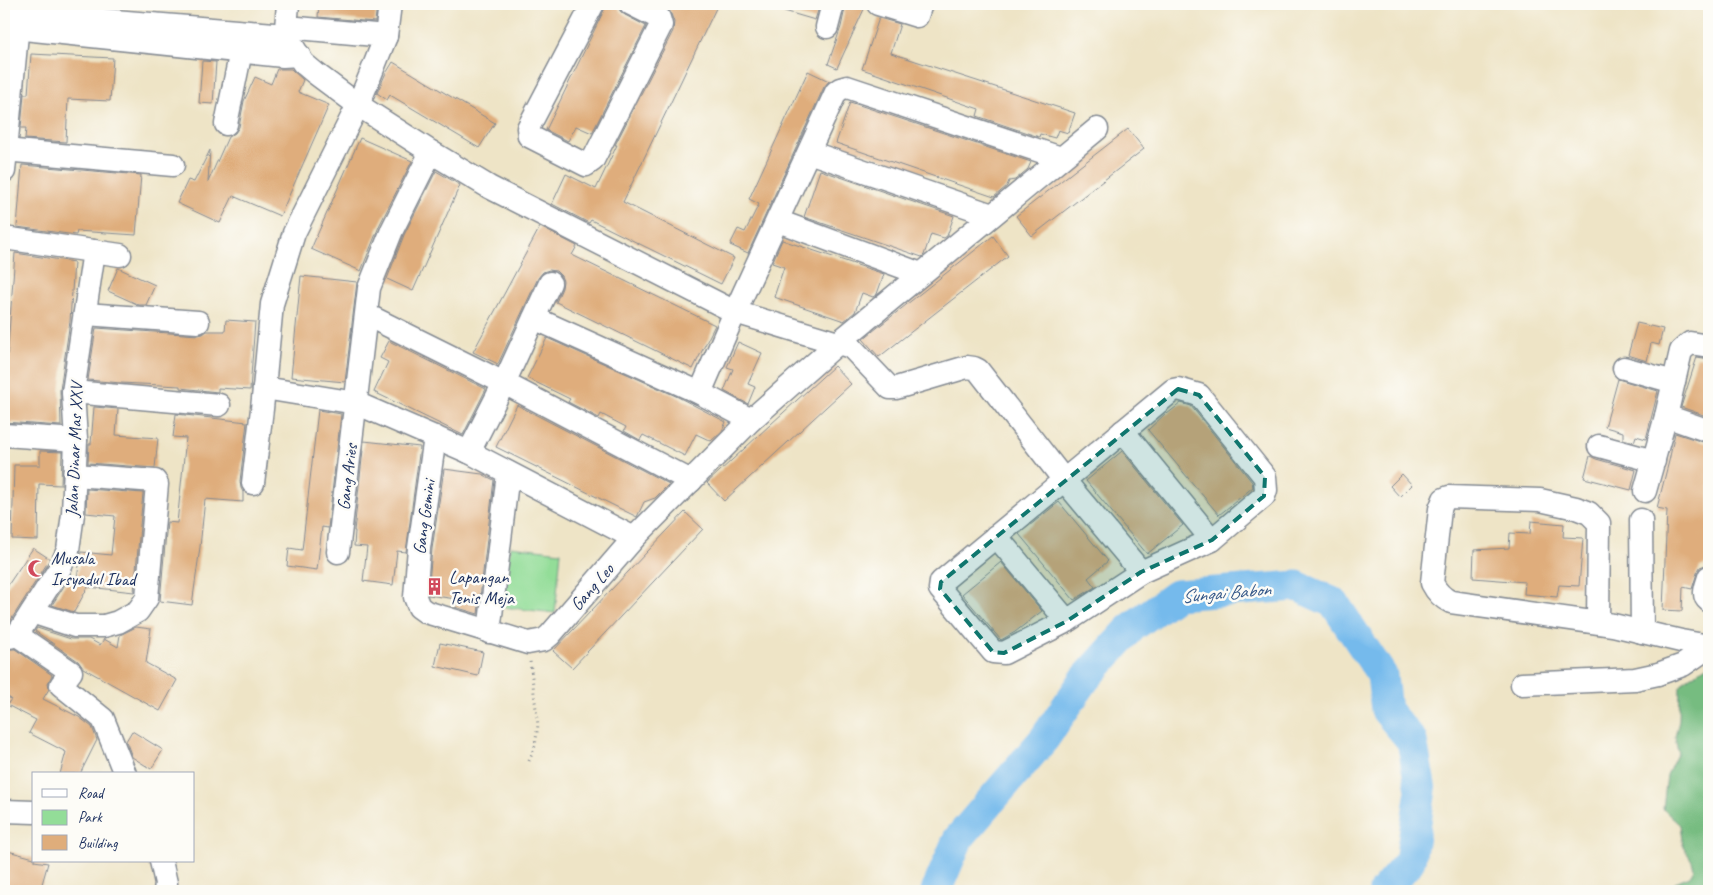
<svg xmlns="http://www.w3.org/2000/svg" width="1713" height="895" font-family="Caveat,sans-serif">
<rect width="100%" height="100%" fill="#fdfcf7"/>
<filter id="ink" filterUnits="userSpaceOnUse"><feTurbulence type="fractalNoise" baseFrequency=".02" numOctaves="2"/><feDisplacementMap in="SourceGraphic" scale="10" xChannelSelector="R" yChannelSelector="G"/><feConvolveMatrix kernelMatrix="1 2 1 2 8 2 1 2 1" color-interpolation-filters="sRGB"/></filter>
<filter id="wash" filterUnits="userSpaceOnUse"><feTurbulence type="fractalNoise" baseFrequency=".0096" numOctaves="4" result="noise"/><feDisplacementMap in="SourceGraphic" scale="20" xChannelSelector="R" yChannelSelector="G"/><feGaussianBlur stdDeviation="1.12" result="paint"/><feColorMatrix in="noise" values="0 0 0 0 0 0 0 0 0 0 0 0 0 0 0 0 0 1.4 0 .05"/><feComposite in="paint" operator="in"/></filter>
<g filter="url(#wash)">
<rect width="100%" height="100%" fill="#eee4c6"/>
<!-- green -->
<polygon fill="#93dd98" stroke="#57867b" points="510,546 561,552 555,613 503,607"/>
<!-- forest -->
<polygon fill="#76bc80" stroke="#48766f" points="1709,665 1709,891 1673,891 1675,882 1690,876 1694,869 1692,861 1683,846 1680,825 1663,809 1667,775 1678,752 1675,737 1679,721 1680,686 1685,680"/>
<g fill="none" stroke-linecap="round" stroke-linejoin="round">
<!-- river -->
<polyline stroke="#75baec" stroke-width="31" points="936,891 958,839 1044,739 1085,679 1132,627 1176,595 1297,586 1334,603 1382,675 1386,710 1412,741 1421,790 1410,861 1384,891"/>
</g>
<g id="blocks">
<!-- building -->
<g fill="#dfad7b">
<polygon points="319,4 377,4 375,22 318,17"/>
<polygon points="607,4 618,4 620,11 625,15 646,26 592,133 576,126 568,141 546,130"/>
<polygon points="660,4 718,4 623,202 734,258 721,284 591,220 589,223 552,204 566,174 596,189 617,145 615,145 673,31 674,22 671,14 669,9"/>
<polygon points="775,4 820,4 815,20 774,8"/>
<polygon points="846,4 857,4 865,7 837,68 828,64 841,27"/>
<polygon points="879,18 900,24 891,53 1075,113 1068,133 1058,130 1055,138 1040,134 1039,137 977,116 979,109 862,69"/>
<polygon points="31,54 113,58 110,101 68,99 66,142 25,139 26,128 21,128 24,94 28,94"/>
<polygon points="202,61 216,62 213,104 199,103"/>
<polygon points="393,62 495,123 479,148 390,95 387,100 377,93 385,75"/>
<polygon points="277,69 291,69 303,80 298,92 329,105 280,216 233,196 220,223 177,203 188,180 194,182 210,150 208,182 228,137 235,133 239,127 244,101 255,77 271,84"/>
<polygon points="808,71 829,81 824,87 748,253 730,245 738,229 745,232 759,204 749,199"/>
<polygon points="850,102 1031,162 1028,169 1015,180 1009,181 1007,186 994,197 836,143"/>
<polygon points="1128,129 1144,149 1032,236 1016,216"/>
<polygon points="360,138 412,161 380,224 361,271 311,249"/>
<polygon points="22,165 141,175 136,235 77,231 76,235 17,227"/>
<polygon points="820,170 954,216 947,236 944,238 931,234 924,255 922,257 804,217"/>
<polygon points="436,171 460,185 413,291 387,279 404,235"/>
<polygon points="540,227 577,246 572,255 715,325 693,369 556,302 562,288 563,281 561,276 556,271 549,270 543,272 538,278 498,364 473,352"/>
<polygon points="993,236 1008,256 879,357 863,339"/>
<polygon points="782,240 884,274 877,294 873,297 862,293 855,312 844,321 774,297 784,267 772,263"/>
<polygon points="15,253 74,262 70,321 60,390 61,426 4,422 4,400"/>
<polygon points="118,268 155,285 146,305 139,305 108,291"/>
<polygon points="301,276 357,282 345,382 291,377"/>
<polygon points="226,320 255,322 250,390 218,388 218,392 180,388 180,386 121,383 88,380 96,328 198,335 203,334 207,331 225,331"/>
<polygon points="1637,323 1663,329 1659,345 1651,343 1647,361 1628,355"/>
<polygon points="547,338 678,397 726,422 722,431 711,441 696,434 685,456 643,435 640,440 624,431 626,427 601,414 599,418 568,402 570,399 527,378"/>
<polygon points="389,341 486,389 463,435 374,392 388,362 380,358"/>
<polygon points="738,342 762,353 748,384 755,387 748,404 724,391 733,369 727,367"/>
<polygon points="1697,357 1709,359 1709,417 1681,407"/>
<polygon points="834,366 851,384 724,501 707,483"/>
<polygon points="1618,379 1658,391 1646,439 1636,436 1634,442 1623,439 1623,432 1605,427"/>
<polygon points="1181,403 1191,406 1252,482 1253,487 1219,515 1148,430 1166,413 1167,414"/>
<polygon points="517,405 669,484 655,498 644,502 637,517 496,447"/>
<polygon points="94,407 118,409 116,435 158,438 155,468 88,463 89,444 91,444"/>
<polygon points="318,410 341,414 328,528 322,527 317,570 287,566 289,548 302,550"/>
<polygon points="176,414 247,422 240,481 241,488 243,492 243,502 205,499 200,547 192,605 160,601 167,522 177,523 186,438 173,437"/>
<polygon points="1675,433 1709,444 1709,560 1708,564 1700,567 1697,573 1692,589 1683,587 1682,611 1663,610 1667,510 1657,508 1669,461"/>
<polygon points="364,441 420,447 406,552 397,551 393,585 363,581 367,547 354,546 355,531 354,531"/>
<polygon points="40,451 62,452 61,485 39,484 38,540 12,539 14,465 40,465"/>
<polygon points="1122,451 1183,525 1147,554 1086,481"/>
<polygon points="1590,456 1596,459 1636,470 1631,490 1584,478"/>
<polygon points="444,469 482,474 494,480 478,614 455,607 456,599 428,595 432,549"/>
<polygon points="1402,474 1412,485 1400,497 1390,486"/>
<polygon points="87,489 143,493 134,592 88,587 74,612 52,605 71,575 77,579 81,552 111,555 115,516 86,513"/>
<polygon points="1059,502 1108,561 1088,578 1095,587 1074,600 1019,534"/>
<polygon points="685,512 703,529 572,668 553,651"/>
<polygon points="1531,521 1564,524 1563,537 1583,538 1579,586 1559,585 1557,597 1524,594 1525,582 1473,578 1474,550 1509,548 1510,533 1530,534"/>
<polygon points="33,548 50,559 9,623 4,622 4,591"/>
<polygon points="1001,562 1042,611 1015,632 1001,640 1000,639 962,594"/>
<polygon points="136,627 151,629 146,663 177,680 160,711 83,668 78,661 35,631 37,628 71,639 89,639 100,645 104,639 118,647 120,635"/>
<polygon points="440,643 483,652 478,676 435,666"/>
<polygon points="4,649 15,649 52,675 48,683 49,689 43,699 79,717 92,727 97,740 80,774 60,774 66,752 29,733 36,720 7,705 11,699 4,695"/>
<polygon points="132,731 163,750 151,769 132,757 126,741"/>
<polygon points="4,850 34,858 34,861 48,863 40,891 4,891"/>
</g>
</g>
</g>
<g filter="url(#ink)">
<use href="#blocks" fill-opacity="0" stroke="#848a92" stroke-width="1"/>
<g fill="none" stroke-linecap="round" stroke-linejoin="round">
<defs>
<g id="minor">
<polyline points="593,4 528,128 529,136 586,165 593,160 661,25 659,18 631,4"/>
<polyline points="878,4 917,16 921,4"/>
<polyline points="4,12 286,35 303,63 315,73 358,105 431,152 489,187 735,312 851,347 890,388 896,388 967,367 974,368 978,370 1064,480 1141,572"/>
<polyline points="287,27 386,36"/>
<polyline points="827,27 833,4"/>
<polyline points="14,28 283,56 299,55"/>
<polyline points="285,40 288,4"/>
<polyline points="226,124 241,51"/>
<polyline points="4,150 173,165"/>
<polyline points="809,152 992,215"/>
<polyline points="4,171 19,13"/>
<polyline points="778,221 921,274"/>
<polyline points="4,238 120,255"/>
<polyline points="85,314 198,322"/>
<polyline points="367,315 504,383 691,481"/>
<polyline points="534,318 700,393 751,420"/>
<polyline points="1624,368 1674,382"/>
<polyline points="264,388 356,403 469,452 634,538"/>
<polygon points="1178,389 1199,395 1265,477 1266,490 1264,496 1212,540 1141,572 1067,621 1004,653 993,652 940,589 941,582 1173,390"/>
<polyline points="73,392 219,405"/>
<polyline points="700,393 735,312 836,92 840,89 847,87 1061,158"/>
<polyline points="1666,416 1709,431"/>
<polyline points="1123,431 1212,540"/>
<polyline points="4,435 76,440"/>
<polyline points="435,437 419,548 415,597 419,607 426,612 528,643 544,640 550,635 634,538 751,420 838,343 1097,129"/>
<polyline points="1599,446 1654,461"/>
<polyline points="469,452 504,383 550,283"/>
<polyline points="253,483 262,409 272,304 294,233 358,105 370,76 386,36 390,4"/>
<polyline points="1645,491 1666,416 1681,351 1690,343 1709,346"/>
<polyline points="1641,520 1642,632"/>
<polyline points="996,536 1067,621"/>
<polyline points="338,552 369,288 392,230 431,152"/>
<path d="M 1709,577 C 1707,585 1701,595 1709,601"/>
<polyline points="32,612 75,626 104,626 118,622 138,611 147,598 157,484 155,481 75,475"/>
<path d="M 1598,622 L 1599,523 L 1589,513 L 1576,508 L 1540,500 L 1449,497 L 1444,499 L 1440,509 L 1432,583 C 1436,591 1442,598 1451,602 L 1613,625 L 1681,641 L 1709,646"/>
<polyline points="489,632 508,473"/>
<polyline points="4,635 10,637 17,635 71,672 61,685 103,719 125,774"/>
<polyline points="17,635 60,568 68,550 73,514 76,440 73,392 94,251"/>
<polyline points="1522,684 1635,679 1658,674 1683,665 1709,647"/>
<polyline points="4,811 34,812"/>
<polyline points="161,861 166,883 165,891"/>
</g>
</defs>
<!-- minor casing -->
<use href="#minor" stroke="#848a92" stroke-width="25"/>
<!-- path -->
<polyline stroke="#848a92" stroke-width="3" stroke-dasharray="1 4" stroke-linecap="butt" points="529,761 535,746 538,725 530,661"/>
<!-- minor -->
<use href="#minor" stroke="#fff" stroke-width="22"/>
</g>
</g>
<!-- marked area -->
<path fill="#0f766e" fill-opacity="0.2" stroke="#0f766e" stroke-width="4" stroke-dasharray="10 6" stroke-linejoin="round" d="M 1178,389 L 1199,395 L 1265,477 L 1264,496 L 1212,540 L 1141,572 L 1067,621 L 1004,653 L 993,652 L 940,589 L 941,582 Z"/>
<!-- icons -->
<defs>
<symbol id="mosque-bare" viewBox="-9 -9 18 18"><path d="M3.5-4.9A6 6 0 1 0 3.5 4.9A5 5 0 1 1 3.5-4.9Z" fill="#d1495b" stroke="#fdfcf7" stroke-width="2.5" paint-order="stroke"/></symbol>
<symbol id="building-bare" viewBox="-9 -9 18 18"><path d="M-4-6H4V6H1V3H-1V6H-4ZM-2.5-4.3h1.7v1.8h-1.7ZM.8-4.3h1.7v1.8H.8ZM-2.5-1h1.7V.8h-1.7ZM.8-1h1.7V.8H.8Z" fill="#d1495b" stroke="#fdfcf7" stroke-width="2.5" paint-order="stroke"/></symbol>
</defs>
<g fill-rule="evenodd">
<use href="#mosque-bare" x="24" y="556" width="25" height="25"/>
<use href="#building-bare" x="422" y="574" width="25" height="25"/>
</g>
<g text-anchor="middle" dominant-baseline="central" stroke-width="5" stroke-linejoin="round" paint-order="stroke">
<!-- street labels -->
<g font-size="18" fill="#1b2f5e" stroke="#fdfcf7">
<text transform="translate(74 450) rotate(-88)">Jalan Dinar Mas XXV</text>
<text transform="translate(347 477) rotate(-83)">Gang Aries</text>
<text transform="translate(424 517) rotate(-82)">Gang Gemini</text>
<text transform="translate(592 587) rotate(-49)">Gang Leo</text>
</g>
<!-- poi labels -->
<g font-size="18" fill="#1b2f5e" stroke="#fdfcf7" text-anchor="start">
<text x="51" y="558">Musala<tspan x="51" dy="21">Irsyadul Ibad</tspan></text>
<text x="449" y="577">Lapangan<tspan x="449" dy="21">Tenis Meja</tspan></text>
</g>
<!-- water labels -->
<g font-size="19" font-style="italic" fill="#365989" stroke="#fdfcf7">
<text transform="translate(1226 593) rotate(-5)">Sungai Babon</text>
</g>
</g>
<!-- margin -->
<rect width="1713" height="895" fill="none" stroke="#fdfcf7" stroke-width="20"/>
<!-- legend -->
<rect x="32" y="772" width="162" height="90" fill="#fdfcf7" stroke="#a3aaba"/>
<rect x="42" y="789" width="25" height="8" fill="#ffffff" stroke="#a3aaba"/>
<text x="78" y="798" font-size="15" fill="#1b2f5e">Road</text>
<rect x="42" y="810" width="25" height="15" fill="#93dd98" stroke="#a3aaba"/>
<text x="78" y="822" font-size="15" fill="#1b2f5e">Park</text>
<rect x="42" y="835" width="25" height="15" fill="#dfad7b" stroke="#a3aaba"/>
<text x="78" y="848" font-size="15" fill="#1b2f5e">Building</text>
</svg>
